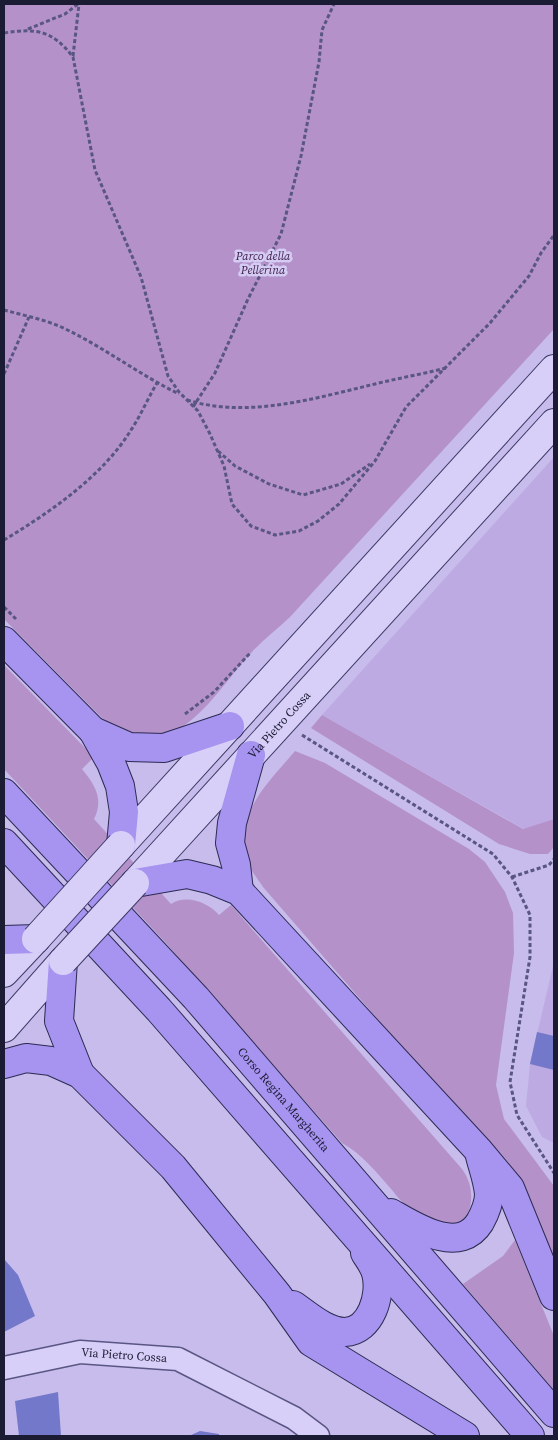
<svg xmlns="http://www.w3.org/2000/svg" width="558" height="1440" font-family="'Source Serif 4',serif">
<rect width="100%" height="100%" fill="#c7bcec"/>
<!-- farmland -->
<g fill="#beaae2">
<polygon points="554,457 554,819 524,829 322,715"/>
<polygon points="554,962 554,1143 542,1137 526,1106 530,1064"/>
</g>
<!-- green -->
<g fill="#b591ca">
<path d="M 4,4 L 554,4 L 554,329 L 290,617 C 277,629 263,640 251,653 C 219,687 182,757 125,734 C 118,731 111,725 105,721 L 4,619 Z"/>
<path d="M 4,665 L 94,757 L 82,769 C 95,785 104,799 94,819 L 171,904 C 186,894 208,902 219,915 L 231,905 L 462,1169 C 469,1179 472,1189 471,1201 C 468,1239 427,1222 408,1207 C 402,1203 397,1196 392,1190 C 377,1173 362,1154 342,1143 L 164,941 L 4,769 Z"/>
<polygon points="322,715 523,829 554,819 554,847 548,854 530,854 499,844 311,728"/>
<path d="M 295,751 L 325,763 L 469,849 L 485,862 L 505,892 L 513,913 L 514,953 L 496,1085 L 504,1119 L 554,1186 L 554,1275 L 485,1143 L 263,887 C 258,879 250,870 247,861 C 232,815 269,782 295,751 Z"/>
<polygon points="515,1240 554,1336 554,1390 463,1284 503,1256"/>
</g>
<!-- building -->
<g fill="#7378ca">
<polygon points="537,1032 554,1036 554,1070 530,1064"/>
<polygon points="4,1259 18,1275 35,1316 4,1332"/>
<polygon points="58,1392 61,1436 19,1436 15,1401"/>
<polygon points="200,1431 219,1434 219,1436 189,1436"/>
</g>
<g fill="none" stroke-linecap="round" stroke-linejoin="round">
<defs>
<g id="minor">
<path id="s1" d="M 4,1368 L 80,1352 L 178,1359 L 294,1418 L 318,1436"/>
</g>
<g id="secondary">
<polyline points="121,845 554,369"/>
<path id="s2" d="M 135,883 L 554,423"/>
<polyline points="4,973 36,939"/>
<polyline points="4,1028 63,961"/>
</g>
<g id="primary">
<polyline points="4,641 93,731 111,763 120,786 124,812 121,845"/>
<polyline points="93,731 129,747 164,748 230,726"/>
<path id="s3" d="M 4,793 L 196,998 L 554,1413"/>
<polyline points="4,843 159,1010 530,1436"/>
<polyline points="135,883 187,874 212,880 239,891 479,1151 510,1188 554,1296"/>
<polyline points="239,891 236,865 230,843 232,823 251,755"/>
<polyline points="4,940 36,939"/>
<polyline points="63,961 59,1021 80,1074"/>
<polyline points="4,1064 26,1058 51,1061 80,1074 173,1167 277,1294 311,1342 465,1436"/>
<path d="M 391,1213 C 414,1226 459,1256 480,1222 C 485,1213 489,1204 489,1194 C 488,1181 483,1168 480,1156"/>
<path d="M 293,1305 C 308,1315 326,1332 345,1332 C 371,1331 382,1295 376,1273 C 374,1266 369,1259 365,1253"/>
</g>
</defs>
<!-- minor casing -->
<use href="#minor" stroke="#595683" stroke-width="25"/>
<!-- secondary casing -->
<use href="#secondary" stroke="#3b3a65" stroke-width="30"/>
<!-- primary casing -->
<use href="#primary" stroke="#2b2b51" stroke-width="30"/>
<!-- path -->
<g stroke="#595683" stroke-width="3" stroke-dasharray="4 2.5" stroke-linecap="butt">
<polyline points="28,29 65,14 78,4"/>
<path d="M 4,33 C 36,28 52,30 73,57 L 95,170 L 141,277 L 168,376 L 179,392 L 198,411 L 210,434 L 224,466 L 232,504 L 251,526 L 275,535 L 299,531 L 318,521 L 339,504 L 375,461 L 406,407 L 490,323 L 529,276 L 541,253 L 554,235"/>
<polyline points="73,56 79,4"/>
<path d="M 4,310 C 22,315 42,319 59,326 C 101,345 138,374 179,394"/>
<polyline points="4,374 29,317"/>
<path d="M 187,400 C 248,419 316,398 375,384 C 399,378 423,374 446,368"/>
<polyline points="193,407 215,373 248,299 281,234 301,156 319,62 322,30 334,4"/>
<polyline points="218,451 235,466 269,484 303,495 341,484 370,464"/>
<path d="M 4,540 C 49,513 103,476 131,430 C 141,415 148,398 157,383"/>
<polyline points="4,607 16,619"/>
<polyline points="185,714 214,692 251,652"/>
<polyline points="302,735 493,854 512,877 530,915 530,957 510,1082 517,1115 554,1173"/>
<polyline points="512,877 549,865 554,859"/>
</g>
<!-- minor -->
<use href="#minor" stroke="#d8cff8" stroke-width="22"/>
<!-- secondary -->
<use href="#secondary" stroke="#d8cff8" stroke-width="28"/>
<!-- primary -->
<use href="#primary" stroke="#a793f0" stroke-width="28"/>
<defs>
<g id="secondary-bridge">
<polyline points="36,939 121,845"/>
<polyline points="63,961 135,883"/>
</g>
</defs>
<!-- secondary-bridge casing -->
<use href="#secondary-bridge" stroke="#3b3a65" stroke-width="30" stroke-linecap="butt"/>
<!-- secondary-bridge -->
<use href="#secondary-bridge" stroke="#d8cff8" stroke-width="28"/>
</g>
<g text-anchor="middle" dominant-baseline="central" stroke-width="5" stroke-linejoin="round" paint-order="stroke">
<!-- park labels -->
<g font-size="12" font-style="italic" fill="#45224f" stroke="#d5ccf4">
<text x="263" y="256">Parco della<tspan x="263" dy="14">Pellerina</tspan></text>
</g>
<!-- street labels -->
<g font-size="12" fill="#1b1b33" stroke="#d5ccf4">
<text stroke="none"><textPath href="#s2" startOffset="214">Via Pietro Cossa</textPath></text>
<text stroke="none"><textPath href="#s3" startOffset="415">Corso Regina Margherita</textPath></text>
<text stroke="none"><textPath href="#s1" startOffset="122">Via Pietro Cossa</textPath></text>
</g>
</g>
<!-- border -->
<rect width="558" height="1440" fill="none" stroke="#1b1b33" stroke-width="10"/>
</svg>
